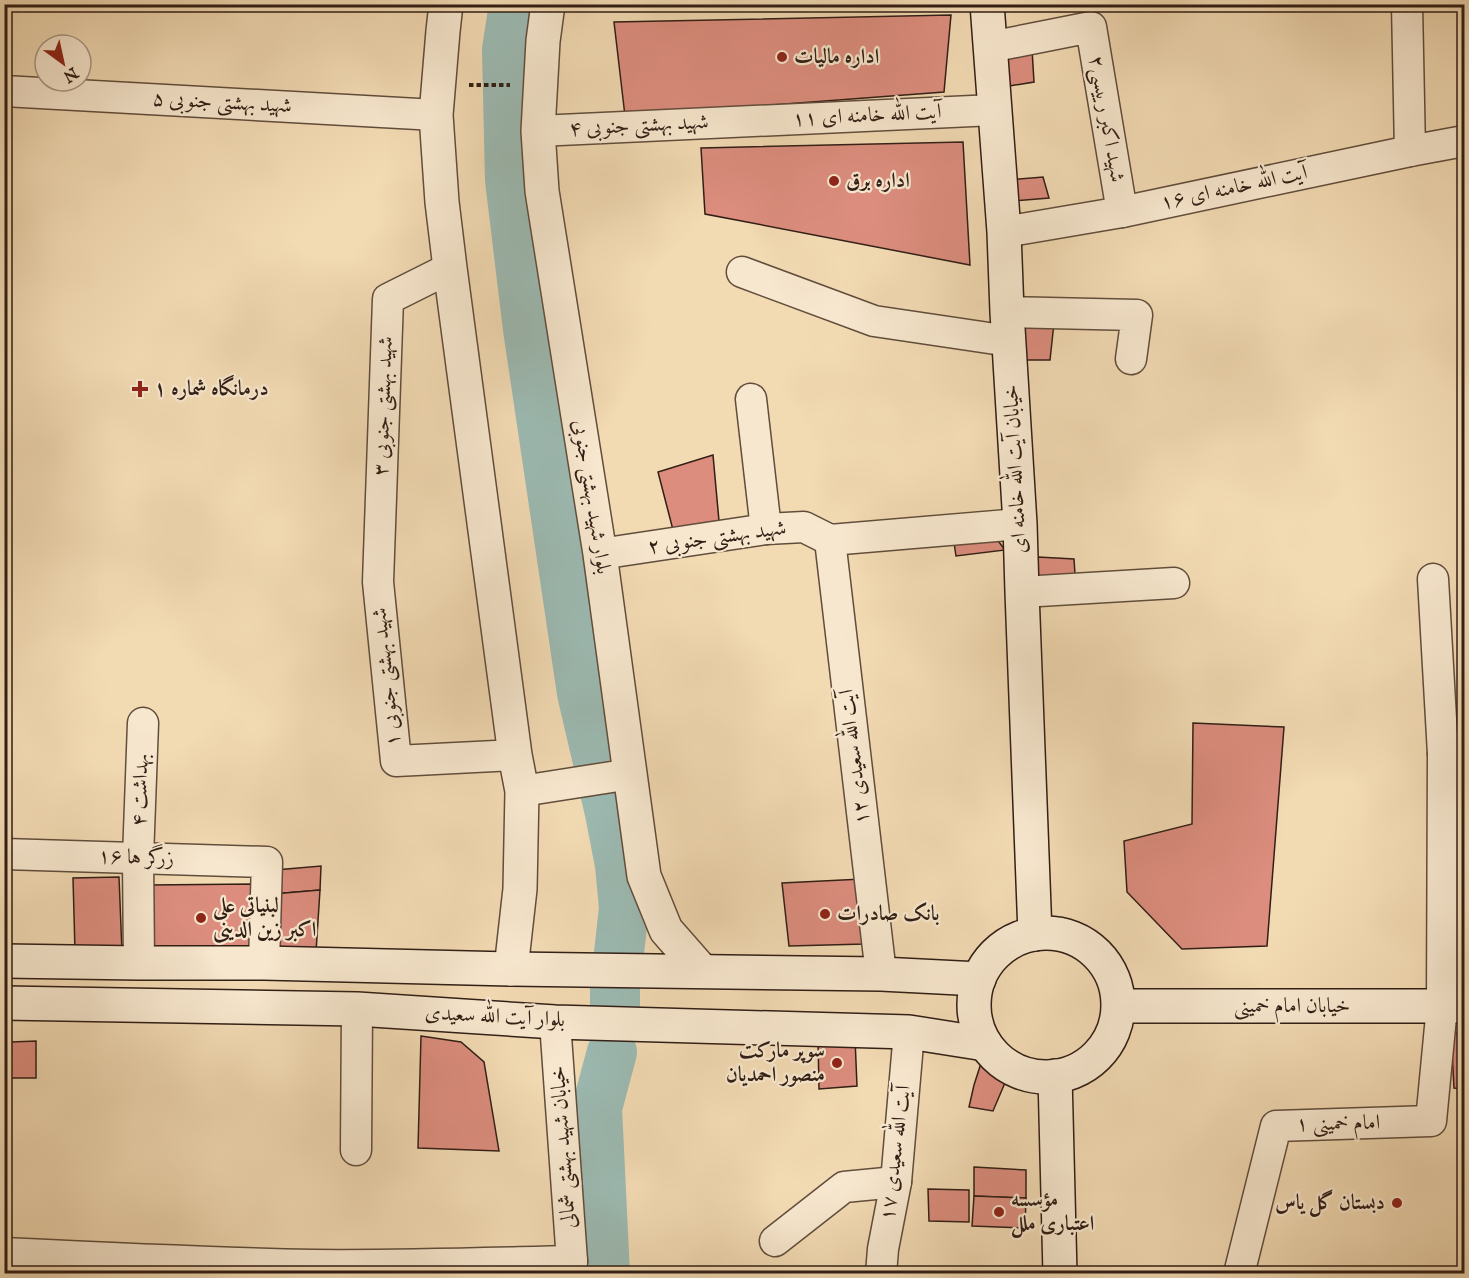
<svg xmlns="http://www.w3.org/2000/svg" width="1469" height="1278" font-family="'IM FELL English',Amiri,serif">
<rect width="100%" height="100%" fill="#f2dab3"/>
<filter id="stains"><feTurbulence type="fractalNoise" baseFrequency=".00333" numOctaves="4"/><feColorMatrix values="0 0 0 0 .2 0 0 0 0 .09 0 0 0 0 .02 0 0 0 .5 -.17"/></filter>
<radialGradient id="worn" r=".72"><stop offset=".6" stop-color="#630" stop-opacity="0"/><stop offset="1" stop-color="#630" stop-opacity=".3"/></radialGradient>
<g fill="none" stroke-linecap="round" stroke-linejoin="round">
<!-- river -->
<g stroke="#9cbab2" stroke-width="50">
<polyline points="514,4 507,50 510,180 528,329 582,693 610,813 620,865 624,908 615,989 615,1008"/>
<polyline points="605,1274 597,1108 612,1052"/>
</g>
</g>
<!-- building -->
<g fill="#dc8d7e" stroke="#311e15" stroke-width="1.5">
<polygon points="951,15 944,92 625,116 614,22"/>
<polygon points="1032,49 1034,82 1003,87 1002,56"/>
<polygon points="963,142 970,265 705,214 701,148"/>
<polygon points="1043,177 1049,198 1013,201 1008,180"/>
<polygon points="1054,323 1050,360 1018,360 1019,325"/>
<polygon points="713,455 719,521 673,530 658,472"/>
<polygon points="990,530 1005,550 956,556 953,536"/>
<polygon points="1038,557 1074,559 1075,574 1038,577"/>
<polygon points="1193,723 1284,727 1267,946 1182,949 1127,892 1124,841 1192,824"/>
<polygon points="321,866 320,890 273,894 275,870"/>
<polygon points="119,877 122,952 75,951 73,878"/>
<polygon points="862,879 865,944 789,946 782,883"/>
<polygon points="255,884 255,952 147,951 147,885"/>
<polygon points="320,890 316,952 272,952 273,894"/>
<polygon points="1451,1033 1464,1034 1464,1089 1454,1088"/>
<polygon points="421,1036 461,1042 484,1062 499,1151 418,1148"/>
<polygon points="855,1038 857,1086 819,1089 818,1041"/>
<polygon points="36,1041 36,1078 5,1078 11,1042"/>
<polygon points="984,1054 1010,1071 993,1111 969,1107 974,1085"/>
<polygon points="974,1167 1026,1170 1026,1198 974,1196"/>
<polygon points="928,1189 969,1190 969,1222 929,1221"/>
<polygon points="974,1196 1026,1198 1025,1228 972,1226"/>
</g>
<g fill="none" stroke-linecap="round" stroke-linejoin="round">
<defs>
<g id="minor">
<polyline points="1407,4 1410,151"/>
<polyline points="990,47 1091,27 1122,212"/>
<polyline points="4,91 436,115"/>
<polyline points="538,131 994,110"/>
<polyline points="1004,232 1122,212 1410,151 1464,141"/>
<polyline points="450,268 388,299 378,582 396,761 515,755"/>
<polyline points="742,272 874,321 1009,341"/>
<polyline points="1007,312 1137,315 1131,359"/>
<polyline points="751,399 766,529"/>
<polyline points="830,540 881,974"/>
<polyline points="830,540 1020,524"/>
<polyline points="600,554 766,529 804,527 830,540"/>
<polyline points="1433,579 1443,754 1464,754"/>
<polyline points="1022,592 1174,583"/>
<polyline points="522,791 631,774"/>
<polyline points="4,854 267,862 264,963"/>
<polyline points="139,963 138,858 143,723"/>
<polyline points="555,1022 572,1261 571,1274"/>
<polyline points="356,1150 357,1009"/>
<polyline points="775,1241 844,1187 896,1182"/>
<path d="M 4,1253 C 107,1258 210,1263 313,1265 C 399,1266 485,1263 572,1261"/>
<polyline points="881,1274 883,1249 896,1182 909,1032"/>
<polyline points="1239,1274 1276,1126 1431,1121 1442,1006 1443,754"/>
</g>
<g id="tertiary">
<polyline points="446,4 443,31 436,115 442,202 450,268 515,755 522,791 520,889 511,969"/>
<polyline points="548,4 543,41 538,131 542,191 600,554 644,876 666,930 702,971"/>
</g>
<g id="secondary">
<polyline points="987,4 1004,232 1007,312 1020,524 1022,592 1035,934"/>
<circle cx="1046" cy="1005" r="72"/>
<polyline points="4,961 139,963 264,963 511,969 881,974 979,979"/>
<polyline points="4,1003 357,1009 555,1022 909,1032 985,1044"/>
<polyline points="1119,1006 1464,1006"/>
<polyline points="1055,1076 1060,1274"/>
</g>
</defs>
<!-- minor casing -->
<use href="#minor" stroke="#614d3c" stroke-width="33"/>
<!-- tertiary casing -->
<use href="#tertiary" stroke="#614d3c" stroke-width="36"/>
<!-- secondary casing -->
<use href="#secondary" stroke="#311e15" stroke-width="36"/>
<!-- path -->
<polyline stroke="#311e15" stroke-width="4" stroke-dasharray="4.5 3" stroke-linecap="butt" points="469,85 510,85"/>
<!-- minor -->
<use href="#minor" stroke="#f7e7ce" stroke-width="30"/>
<!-- tertiary -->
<use href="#tertiary" stroke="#f7e7ce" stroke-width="33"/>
<!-- secondary -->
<use href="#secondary" stroke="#f7e7ce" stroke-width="33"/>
</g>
<!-- markers -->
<g fill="#8f2418" stroke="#f7e7ce" stroke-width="2">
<circle cx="782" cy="57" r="6"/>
<circle cx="834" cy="181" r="6"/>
<path d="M137 380h6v6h6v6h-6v6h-6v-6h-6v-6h6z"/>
<circle cx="825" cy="914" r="6"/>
<circle cx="201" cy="918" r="6"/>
<circle cx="837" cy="1063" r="6"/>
<circle cx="1397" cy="1203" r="6"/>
<circle cx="999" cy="1212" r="6"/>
</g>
<g text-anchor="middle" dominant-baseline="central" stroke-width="4.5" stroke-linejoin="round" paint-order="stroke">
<!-- poi labels -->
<g font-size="21" font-weight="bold" fill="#311e15" stroke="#f7e7ce" text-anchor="start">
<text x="794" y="57">اداره مالیات</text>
<text x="846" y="181">اداره برق</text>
<text x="154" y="389">درمانگاه شماره ۱</text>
<text x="213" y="906">لبنیاتی علی<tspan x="213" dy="24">اکبر زین الدینی</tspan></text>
<text x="837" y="914">بانک صادرات</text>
<text x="825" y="1051" text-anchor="end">سوپر مارکت<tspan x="825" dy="24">منصور احمدیان</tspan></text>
<text x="1011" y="1200">مؤسسه<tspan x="1011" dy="24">اعتباری ملل</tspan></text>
<text x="1385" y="1203" text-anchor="end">دبستان گل یاس</text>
</g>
<!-- street labels -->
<g font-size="21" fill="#311e15" stroke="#f7e7ce">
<text transform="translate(222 103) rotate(3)">شهید بهشتی جنوبی ۵</text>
<text transform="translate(867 116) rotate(-3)">آیت الله خامنه ای ۱۱</text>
<text transform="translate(1106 119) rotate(80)">شهید اکبر رییسی۲</text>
<text transform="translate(639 126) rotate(-3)">شهید بهشتی جنوبی ۴</text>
<text transform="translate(1234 188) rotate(-12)">آیت الله خامنه ای ۱۶</text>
<text transform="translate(384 406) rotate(-88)">شهید بهشتی جنوبی ۳</text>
<text transform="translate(1016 469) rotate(-93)">خیابان آیت الله خامنه ای</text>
<text transform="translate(591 497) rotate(81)">بلوار شهید بهشتی جنوبی</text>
<text transform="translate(717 538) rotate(-8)">شهید بهشتی جنوبی ۲</text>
<text transform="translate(387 677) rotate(-96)">شهید بهشتی جنوبی ۱</text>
<text transform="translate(855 757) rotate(-97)">آیت الله سعیدی ۱۲</text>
<text transform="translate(141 790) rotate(-88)">بهداشت ۴</text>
<text transform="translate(136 858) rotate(2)">زرگر ها ۱۶</text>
<text x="1292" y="1006">خیابان امام خمینی</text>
<text transform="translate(495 1017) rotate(3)">بلوار آیت الله سعیدی</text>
<text transform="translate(1338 1124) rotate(-1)">امام خمینی ۱</text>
<text transform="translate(564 1147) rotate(-94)">خیابان شهید بهشتی شمالی</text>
<text transform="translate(896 1153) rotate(-83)">آیت الله سعیدی ۱۷</text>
</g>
</g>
<!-- margin -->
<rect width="1469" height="1278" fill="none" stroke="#f2dab3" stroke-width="24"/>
<rect x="6" y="6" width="1457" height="1266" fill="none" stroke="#311e15" stroke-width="3"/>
<rect x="12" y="12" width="1445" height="1254" fill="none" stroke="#311e15" stroke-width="1.5"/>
<!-- north arrow -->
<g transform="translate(63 63) rotate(147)"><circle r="28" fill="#f7e7ce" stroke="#a89784" stroke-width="1.5"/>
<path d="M0-4.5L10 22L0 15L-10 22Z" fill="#8f2418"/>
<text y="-9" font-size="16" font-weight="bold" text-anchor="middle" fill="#311e15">N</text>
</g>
<rect width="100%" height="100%" filter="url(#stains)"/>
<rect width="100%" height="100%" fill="url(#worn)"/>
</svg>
